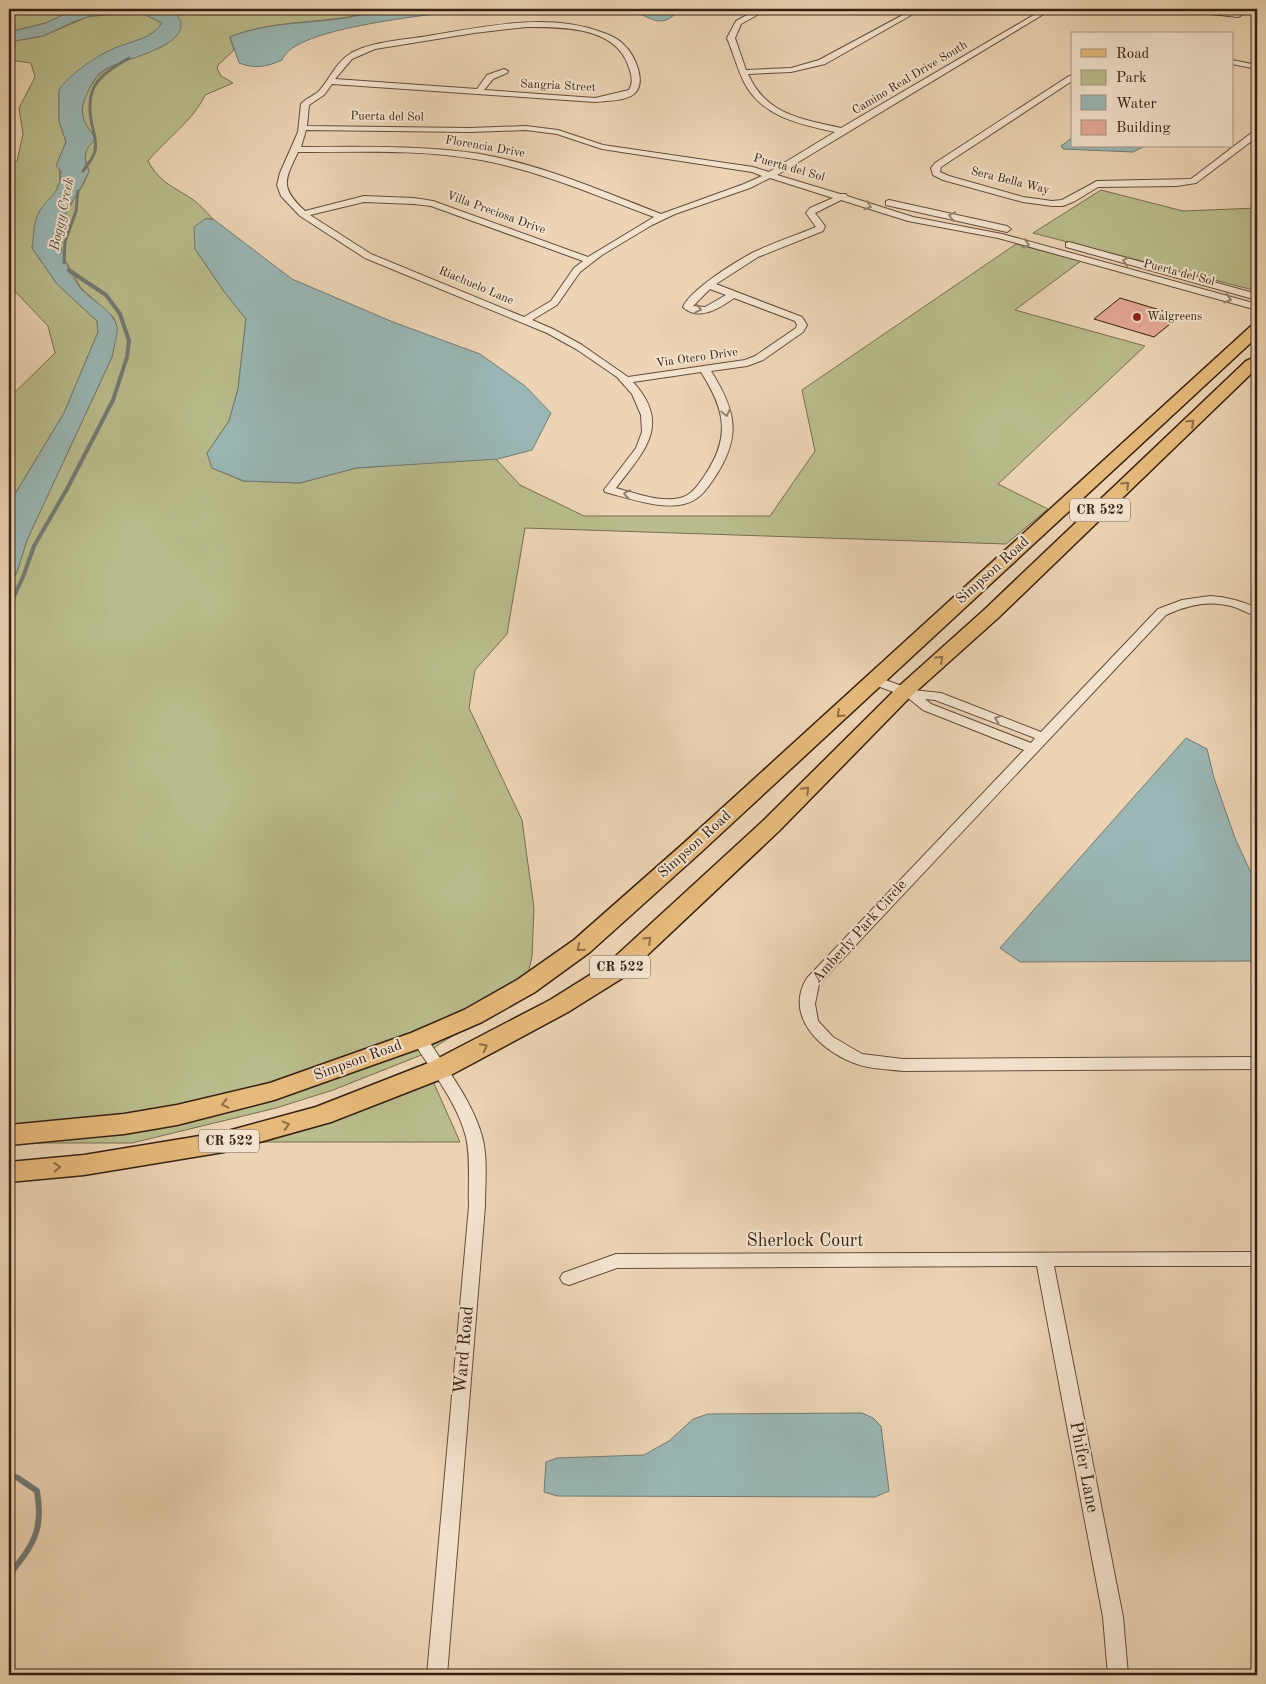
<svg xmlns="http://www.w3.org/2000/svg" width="1266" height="1684" font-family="'Old Standard TT',serif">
<rect width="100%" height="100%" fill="#ecd4b4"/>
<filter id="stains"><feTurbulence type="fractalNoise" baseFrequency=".004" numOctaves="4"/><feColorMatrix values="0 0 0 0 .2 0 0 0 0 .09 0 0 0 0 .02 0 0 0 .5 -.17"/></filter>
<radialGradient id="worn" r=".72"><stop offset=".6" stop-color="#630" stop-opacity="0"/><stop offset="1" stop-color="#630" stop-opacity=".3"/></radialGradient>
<!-- green -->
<g fill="#b9bc8c" stroke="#786e4f">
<polygon points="9,9 84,9 73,10 46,23 9,32"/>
<path d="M 164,9 L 381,9 C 332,26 279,17 230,37 L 234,50 L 219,64 L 217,68 L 221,76 L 233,83 L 205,95 C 194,120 165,140 148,161 C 160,182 170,185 189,197 C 198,202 206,212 213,219 L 205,219 L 195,249 L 223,290 L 246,319 L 238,389 L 229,421 L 207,453 L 212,468 L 243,481 L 300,483 L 356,468 L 495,458 L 520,485 L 584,516 L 770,516 L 815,451 L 802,390 L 1016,244 L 1081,261 L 1015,310 L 1145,346 L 998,484 L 1048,509 L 1006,544 L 525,528 L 507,634 L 475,670 L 469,708 L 522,820 L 534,908 L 532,956 L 526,985 L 473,1023 L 424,1054 L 333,1090 L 276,1108 L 132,1143 L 9,1143 L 9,588 L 17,572 L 27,540 L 112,357 L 117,329 L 114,318 L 81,288 L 61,253 L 59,231 L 66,212 L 84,183 L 89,171 L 85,158 L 90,131 C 81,120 80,108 86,95 C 103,58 128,63 161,47 C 169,43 175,36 180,29 L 174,11 Z"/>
<path d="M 122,13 L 144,14 L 162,23 C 149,43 120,43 101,55 C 86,65 72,78 59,90 L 59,121 L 66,142 L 59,159 L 60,181 L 54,196 L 39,212 L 32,248 L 57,284 L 97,321 L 98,332 L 64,413 L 9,504 L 9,398 L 55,353 L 48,326 L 9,285 L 9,166 L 17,161 L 23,134 L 19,108 L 35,77 L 31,63 L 9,60 L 9,42 L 43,36 L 87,17 Z"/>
<polygon points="1101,190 1183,211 1257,208 1257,291 1033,233"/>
<polygon points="432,1079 460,1142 207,1142"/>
</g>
<!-- water -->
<g fill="#9ab7b5" stroke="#727b74">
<path d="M 84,9 L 164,9 L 174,11 C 177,15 181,20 181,25 C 182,48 120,60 104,70 C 95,76 91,84 87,94 C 77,114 84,122 96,139 C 85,148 82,158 89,171 C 81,191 65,208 60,229 C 56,245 71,276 81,289 C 92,301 113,310 117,327 C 118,336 113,349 112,357 L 27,540 L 17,572 L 9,588 L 9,504 L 64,413 L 98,332 L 97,321 L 57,284 L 32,248 C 34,237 33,222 39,212 C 49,195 60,196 61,171 L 56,166 L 66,142 L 59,121 L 59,90 C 67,76 99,54 115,48 C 131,41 152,39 162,23 L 144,14 L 94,15 L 73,22 L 43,36 L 9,42 L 9,32 L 46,23 L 73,10 Z"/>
<path d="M 381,9 L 472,9 C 437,15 294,26 282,60 C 267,67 254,69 239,63 L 230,37 C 279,17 333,27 381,9 Z"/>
<path d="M 629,9 L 679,9 C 662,32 649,16 629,9 Z"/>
<polygon points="1072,138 1072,146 1145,146 1133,152 1063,149 1061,146"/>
<polygon points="205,219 213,219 292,279 393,322 480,354 525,386 551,413 532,450 498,459 356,468 300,483 244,481 212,468 207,453 229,421 238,389 246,319 223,290 195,249 194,227"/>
<polygon points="1186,738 1207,749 1214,778 1235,838 1257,886 1257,961 1020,962 1000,948"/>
<polygon points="862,1413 873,1418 881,1426 889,1491 875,1497 557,1496 544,1492 546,1462 557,1458 644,1455 669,1441 693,1419 708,1414"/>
</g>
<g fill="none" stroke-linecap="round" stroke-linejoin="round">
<!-- stream-far2 -->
<g stroke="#727b74" stroke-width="3">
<path d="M 83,171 C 87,165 93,159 95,151 C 97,142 94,133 92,125 C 84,87 98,76 129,58"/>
<polyline points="64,263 65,242 76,211 78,191"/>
<polyline points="68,270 72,272"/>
</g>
<!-- stream-far1 -->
<polyline stroke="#727b74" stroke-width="4" points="9,607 23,577 34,546 67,489 113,400 127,357 129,341 120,314 106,295 70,271"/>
<!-- stream -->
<path stroke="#727b74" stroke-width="6" d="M 9,1475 L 18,1478 L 37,1491 C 44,1531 33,1545 9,1575"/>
</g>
<!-- building -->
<polygon fill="#e6aa98" stroke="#362012" points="1120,298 1180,316 1154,337 1094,319"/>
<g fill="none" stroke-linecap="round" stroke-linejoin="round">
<defs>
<g id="street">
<path d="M 758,9 L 768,9 L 741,24 L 735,38 L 746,70 L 791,68 L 819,60 L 914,9 L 922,9 L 825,64 L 791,72 L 748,74 C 766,115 802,119 841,128 L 1044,9 L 1052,9 L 777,175 L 840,194 L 846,194 L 847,196 L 913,217 L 1002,234 L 1257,304 L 1257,310 L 998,238 L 908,221 L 841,200 L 815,213 L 825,226 L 823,231 L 758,257 L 716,284 L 802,317 L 807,325 L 803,332 L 763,360 L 747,366 L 711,371 C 736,411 742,436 715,477 C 707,489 699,501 684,504 C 660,510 629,498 605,492 L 604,490 L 636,448 L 642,432 L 641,415 L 632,394 L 617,377 L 576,349 L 547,333 L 365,258 L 300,216 L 281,196 L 277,185 L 280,173 L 298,132 L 301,104 C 306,98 314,96 319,91 C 330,79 336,62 351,53 C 374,41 403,40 428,36 C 484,27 546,12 601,32 C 608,34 619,39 624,45 C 634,54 647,81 635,93 C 627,101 606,101 595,102 L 332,84 L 324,95 L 309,105 L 307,126 L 470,128 L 526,126 L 558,130 L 603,145 L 753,167 L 769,172 L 835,132 C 799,124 762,117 744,82 C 737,68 733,52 727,38 L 736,21 ZM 526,27 C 560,27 615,26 628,65 C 631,73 634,82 629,90 L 595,98 L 484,90 L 493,79 L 507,73 L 508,71 L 504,69 L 487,75 L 477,89 L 335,79 L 352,59 L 375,49 L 474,33 ZM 306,130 L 470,132 L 526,130 L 557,134 L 602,149 L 752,172 L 762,176 L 744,184 L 661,214 C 602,191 543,165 480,154 C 421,145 360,147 301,147 ZM 298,152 C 359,152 421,149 481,160 C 541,171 597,196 654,217 L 588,257 L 433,201 L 414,198 L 364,196 L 305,211 C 279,187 285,180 298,152 ZM 770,178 L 833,198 L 810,208 L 806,213 L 816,227 C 795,236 772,243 752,253 C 735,262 690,290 683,307 C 699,322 720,308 734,298 L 795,321 L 797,325 L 796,328 L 755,356 L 745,360 L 628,377 L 582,345 L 553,329 L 532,320 L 557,305 L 580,272 L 602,255 L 652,225 L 675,214 L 750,188 ZM 364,202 L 414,204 L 431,206 L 583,261 L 574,268 L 551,301 L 524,317 L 371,254 L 310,215 ZM 710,289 L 726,295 L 705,307 L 693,306 ZM 701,372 C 725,410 731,436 705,475 C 699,484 691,496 680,498 C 661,503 635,493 616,488 C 644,451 672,425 633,382 Z"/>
<polygon points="1179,9 1201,9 1238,13 1242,15 1238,17 1183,11"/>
<polygon points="1232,60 1257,65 1257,69 1232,64"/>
<polygon points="1069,76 1072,76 1072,81 941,167 940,172 949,176 1023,197 1052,201 1062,200 1097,181 1191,179 1254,131 1257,131 1257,137 1196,183 1177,186 1098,187 1075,201 1063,206 1052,206 1023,202 943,180 933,175 931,168 935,163"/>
<polygon points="889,200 1007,226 1011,229 1007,232 886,205 886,201"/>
<polygon points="1069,242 1257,294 1257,300 1066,247 1066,243"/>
<path d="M 1210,596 C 1226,597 1242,601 1257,608 L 1257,616 C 1248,614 1240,608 1231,606 C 1209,600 1187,605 1166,615 L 819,984 L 815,1004 L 818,1021 L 833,1037 L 862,1054 L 903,1059 L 1257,1057 L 1257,1069 L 903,1071 C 888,1069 868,1069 854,1063 C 820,1050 784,1016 807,978 L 1024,750 L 923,710 L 907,697 L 872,684 L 870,681 L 872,678 L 880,678 L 913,690 L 941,693 L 1041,732 L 1158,609 L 1182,600 ZM 925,699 L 935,700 L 1035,738 L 1031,743 L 931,704 Z"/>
<path d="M 420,1034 L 425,1035 C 445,1067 472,1100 482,1136 C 488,1158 485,1184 485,1206 L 447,1675 L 427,1675 L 469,1206 C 468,1184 471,1158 466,1137 C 457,1101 430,1070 412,1039 L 415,1035 Z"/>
<polygon points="1257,1252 1257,1266 1054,1266 1123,1617 1128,1675 1108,1675 1103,1617 1037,1266 617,1268 569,1285 563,1283 560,1278 563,1273 616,1254"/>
</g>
<g id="primary">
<polygon points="1257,324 1257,337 700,853 590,952 535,992 482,1022 429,1045 274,1100 177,1125 124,1134 9,1145 9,1125 124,1114 177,1105 270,1083 411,1033 464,1010 517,980 574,940 684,843 1251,326"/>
<polygon points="1257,356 1257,368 998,618 911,696 780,830 624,977 568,1012 449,1076 331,1122 224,1152 84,1175 9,1182 9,1162 84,1155 224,1132 316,1107 431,1062 550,1000 606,965 764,820 897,688 984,610 1246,361"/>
</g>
</defs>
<!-- street casing -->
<use href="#street" stroke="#644d3a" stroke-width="2"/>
<!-- primary casing -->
<use href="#primary" stroke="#362012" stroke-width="3"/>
<!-- street -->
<use href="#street" fill="#f3e3ce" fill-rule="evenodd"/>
<!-- primary -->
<use href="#primary" fill="#e6ba7a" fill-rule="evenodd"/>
</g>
<!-- one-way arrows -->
<defs><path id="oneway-chevron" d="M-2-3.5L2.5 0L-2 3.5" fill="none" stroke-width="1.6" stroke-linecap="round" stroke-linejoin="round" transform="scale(1.25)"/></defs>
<g stroke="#948270">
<use href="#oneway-chevron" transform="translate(868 206) rotate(18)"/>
<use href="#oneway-chevron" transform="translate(952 216) rotate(-169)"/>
<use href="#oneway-chevron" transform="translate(1026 244) rotate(15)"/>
<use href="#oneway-chevron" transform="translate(1126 261) rotate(-165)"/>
<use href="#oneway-chevron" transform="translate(1228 299) rotate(16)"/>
<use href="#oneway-chevron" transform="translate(698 309) rotate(11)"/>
<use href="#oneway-chevron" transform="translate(726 413) rotate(77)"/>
<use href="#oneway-chevron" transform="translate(627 494) rotate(-169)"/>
<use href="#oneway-chevron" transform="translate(998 719) rotate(-159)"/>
</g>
<g stroke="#8e6d46">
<use href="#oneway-chevron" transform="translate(1191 423) rotate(-43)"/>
<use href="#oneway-chevron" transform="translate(1126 485) rotate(-44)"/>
<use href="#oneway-chevron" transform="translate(940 659) rotate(-42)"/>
<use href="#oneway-chevron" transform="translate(840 714) rotate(137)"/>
<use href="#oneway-chevron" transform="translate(806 790) rotate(-45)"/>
<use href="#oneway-chevron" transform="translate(648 940) rotate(-43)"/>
<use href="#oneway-chevron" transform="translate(580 948) rotate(141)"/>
<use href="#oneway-chevron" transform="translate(484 1047) rotate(-27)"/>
<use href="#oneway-chevron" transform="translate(225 1104) rotate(167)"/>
<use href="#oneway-chevron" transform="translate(286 1125) rotate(-15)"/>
<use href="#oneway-chevron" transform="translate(57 1167) rotate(-5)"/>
</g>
<!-- markers -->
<circle fill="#8f2418" stroke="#f3e3ce" stroke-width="2" cx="1137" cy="317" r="5"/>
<g text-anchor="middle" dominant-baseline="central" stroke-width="4" stroke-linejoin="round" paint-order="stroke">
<!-- far-street labels -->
<g font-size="12" fill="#362012" stroke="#f3e3ce">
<text transform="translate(910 78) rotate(-31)">Camino Real Drive South</text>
<text transform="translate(558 86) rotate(3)">Sangria Street</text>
<text transform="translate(387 117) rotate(1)">Puerta del Sol</text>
<text transform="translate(485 147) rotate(10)">Florencia Drive</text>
<text transform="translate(789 168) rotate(16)">Puerta del Sol</text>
<text transform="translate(1010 181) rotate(14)">Sera Bella Way</text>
<text transform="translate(496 213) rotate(20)">Villa Preciosa Drive</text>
<text transform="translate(1179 273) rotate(15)">Puerta del Sol</text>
<text transform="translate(476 286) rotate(23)">Riachuelo Lane</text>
<text transform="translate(697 358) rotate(-8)">Via Otero Drive</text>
</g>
<!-- far-poi labels -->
<g font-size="12" fill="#362012" stroke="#f3e3ce" text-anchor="start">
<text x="1147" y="317">Walgreens</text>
</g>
<!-- far-water labels -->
<g font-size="14" font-style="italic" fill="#544d43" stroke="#f3e3ce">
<text transform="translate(62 214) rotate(-78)">Boggy Creek</text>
</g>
<!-- shield labels -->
<g fill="#f3e3ce" stroke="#6f5a4a" stroke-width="1">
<rect x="1070" y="498.5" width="60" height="23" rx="4"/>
<rect x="590" y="955.5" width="60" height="23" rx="4"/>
<rect x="199" y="1129.5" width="60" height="23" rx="4"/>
</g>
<g font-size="14" font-weight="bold" fill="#362012">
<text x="1100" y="510">CR 522</text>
<text x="620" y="967">CR 522</text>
<text x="229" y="1141">CR 522</text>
</g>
<!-- street labels -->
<g font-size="15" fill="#362012" stroke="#f3e3ce">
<text transform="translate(993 571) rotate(-42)">Simpson Road</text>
<text transform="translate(695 845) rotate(-42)">Simpson Road</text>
<text transform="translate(860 932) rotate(-48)">Amberly Park Circle</text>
<text transform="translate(358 1061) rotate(-20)">Simpson Road</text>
</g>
<!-- near-street labels -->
<g font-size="18" fill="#362012" stroke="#f3e3ce">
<text x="805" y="1241">Sherlock Court</text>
<text transform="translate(464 1350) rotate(-85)">Ward Road</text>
<text transform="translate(1084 1467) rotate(79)">Phifer Lane</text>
</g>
</g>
<!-- margin -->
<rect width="1266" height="1684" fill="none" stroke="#ecd4b4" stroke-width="30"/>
<rect x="10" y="10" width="1246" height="1664" fill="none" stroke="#362012" stroke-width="2.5"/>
<rect x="15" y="15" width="1236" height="1654" fill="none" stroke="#362012"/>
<!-- legend -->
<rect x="1071" y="32" width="162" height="115" fill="#f3e3ce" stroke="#a79583"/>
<rect x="1081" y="49" width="25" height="8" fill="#e6ba7a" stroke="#a79583"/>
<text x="1116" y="58" font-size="15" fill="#362012">Road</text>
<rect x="1081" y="70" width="25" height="15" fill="#b9bc8c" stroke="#a79583"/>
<text x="1116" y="82" font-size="15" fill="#362012">Park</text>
<rect x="1081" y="95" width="25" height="15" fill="#9ab7b5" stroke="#a79583"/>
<text x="1116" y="108" font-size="15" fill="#362012">Water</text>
<rect x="1081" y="120" width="25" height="15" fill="#e6aa98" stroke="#a79583"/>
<text x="1116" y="132" font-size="15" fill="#362012">Building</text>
<rect width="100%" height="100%" filter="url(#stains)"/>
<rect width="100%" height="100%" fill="url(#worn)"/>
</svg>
